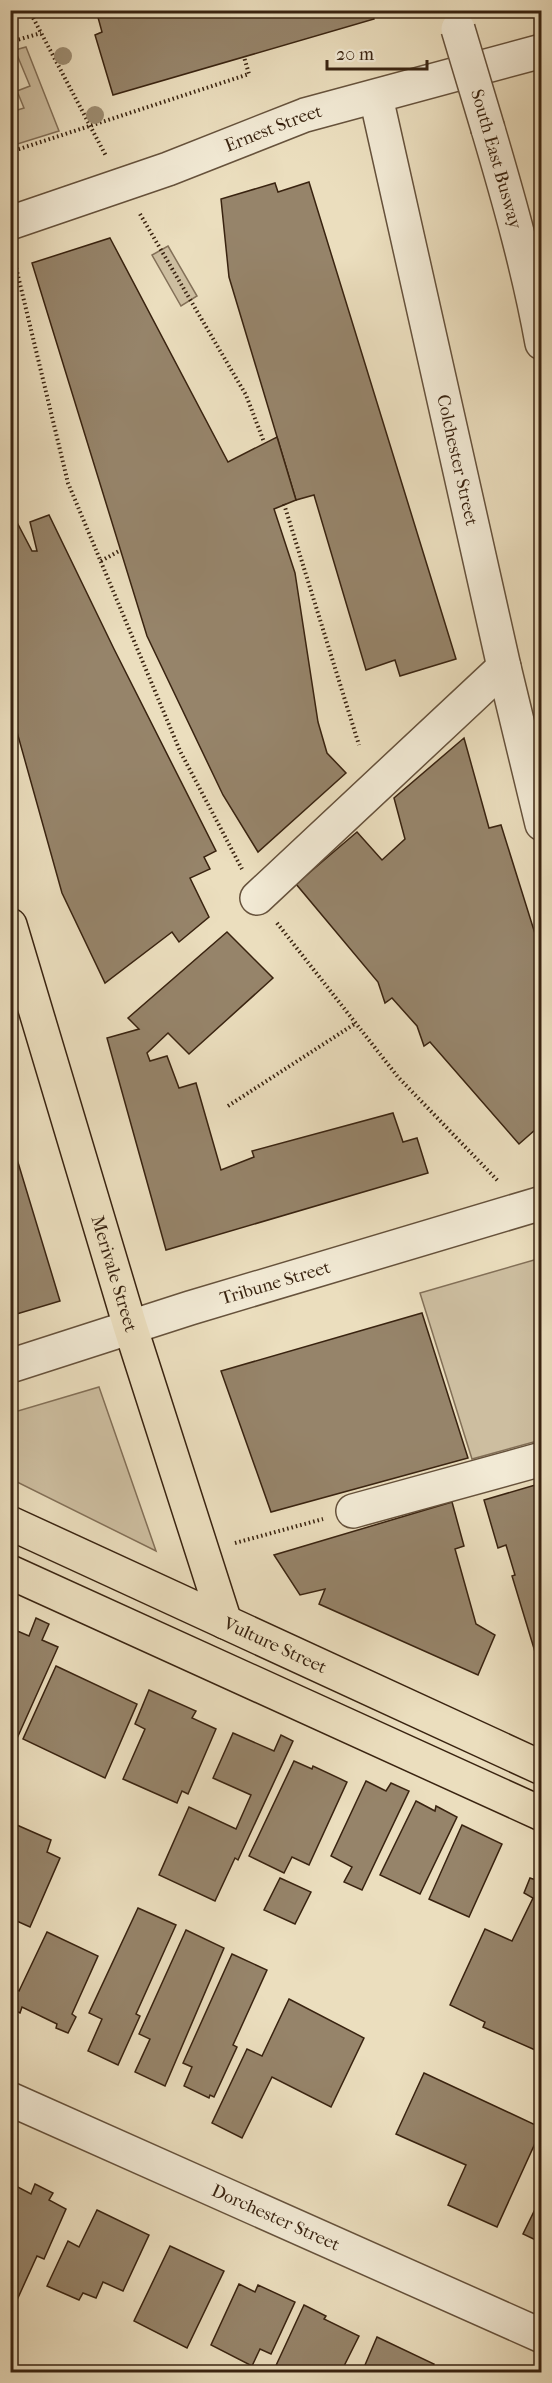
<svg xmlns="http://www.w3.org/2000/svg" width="552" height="2383" font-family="'IM FELL French Canon',serif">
<rect width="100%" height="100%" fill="#ebdebe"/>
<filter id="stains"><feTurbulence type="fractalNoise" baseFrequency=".00333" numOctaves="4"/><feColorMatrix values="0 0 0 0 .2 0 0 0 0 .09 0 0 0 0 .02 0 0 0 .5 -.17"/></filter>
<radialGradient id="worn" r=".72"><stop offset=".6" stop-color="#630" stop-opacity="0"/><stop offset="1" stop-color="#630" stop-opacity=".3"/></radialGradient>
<!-- green -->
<g fill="#cdbea0" stroke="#837058" stroke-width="1.5">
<polygon points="26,47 59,131 11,146 11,112 24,108 17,91 30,86 15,50"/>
<polygon points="168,246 197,296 181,306 152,255"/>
<polygon points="541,1258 541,1440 472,1459 420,1293"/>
<polygon points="99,1387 156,1551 11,1479 11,1413"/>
</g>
<!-- building -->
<g fill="#96846a" stroke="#392310" stroke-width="1.5">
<polygon points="96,10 372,10 374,19 113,95 95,35 102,32"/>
<polygon points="309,182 456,659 400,676 395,660 366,670 314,495 296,500 229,277 221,199 275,183 278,192"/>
<polygon points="110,238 228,462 277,437 296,500 274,509 295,573 318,722 327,753 346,773 258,852 223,795 147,636 32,263"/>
<polygon points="10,509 32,551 37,551 30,522 49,515 114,649 216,851 204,857 210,869 190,878 209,917 179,942 172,932 105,983 62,893 10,707"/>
<polygon points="464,738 489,828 501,825 542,956 542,1131 539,1133 535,1130 519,1144 430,1042 424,1046 417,1026 392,998 385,1003 378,982 296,884 357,832 382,860 405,839 394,798"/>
<polygon points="227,932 273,978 189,1054 168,1033 147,1053 150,1061 167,1056 179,1088 196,1083 221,1170 254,1157 252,1151 393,1113 403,1142 417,1138 428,1173 166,1250 107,1038 139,1029 128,1018"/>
<polygon points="10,1136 60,1301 10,1316"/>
<polygon points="422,1313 468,1458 271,1512 221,1371"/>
<polygon points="542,1483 542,1675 512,1576 515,1575 506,1545 498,1548 484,1500"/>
<polygon points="452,1502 464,1546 455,1549 476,1624 495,1635 478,1675 319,1604 325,1589 300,1595 274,1555"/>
<polygon points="36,1618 49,1624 42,1640 58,1647 10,1754 10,1639 15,1630 29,1636"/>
<polygon points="56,1666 137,1704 105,1778 23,1739"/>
<polygon points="149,1690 196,1711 192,1718 216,1729 188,1794 182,1791 177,1803 123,1779 145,1729 135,1724"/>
<polygon points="233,1733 274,1751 281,1735 293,1741 238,1860 235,1858 215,1901 159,1875 189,1807 236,1829 251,1795 213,1778"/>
<polygon points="294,1761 312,1769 313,1766 347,1782 309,1865 292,1857 284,1873 249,1856"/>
<polygon points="366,1781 386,1791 391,1783 409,1791 362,1890 344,1882 352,1867 331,1856"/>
<polygon points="416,1801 435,1811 436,1806 457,1817 420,1894 380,1875"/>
<polygon points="10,1822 51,1840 47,1852 60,1858 30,1927 10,1918"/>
<polygon points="462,1825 502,1844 469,1917 429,1899"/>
<polygon points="280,1878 311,1892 295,1924 264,1910"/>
<polygon points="530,1878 542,1882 542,2053 483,2027 485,2022 450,2005 485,1929 512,1941 533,1898 524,1893"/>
<polygon points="138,1908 176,1925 136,2014 140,2016 118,2065 88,2051 102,2019 89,2013"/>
<polygon points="186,1930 224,1948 165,2086 135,2072 150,2039 139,2034"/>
<polygon points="47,1932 98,1956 72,2014 76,2017 68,2033 56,2028 57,2024 22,2007 20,2013 10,2008 10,2002 16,1989 19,1991"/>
<polygon points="232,1954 267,1970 233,2045 237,2047 214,2097 210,2095 209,2098 184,2086 192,2067 183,2063"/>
<polygon points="289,1999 364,2038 331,2107 272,2077 242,2138 212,2123 247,2049 262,2056"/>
<polygon points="424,2073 542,2128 497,2227 448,2205 466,2165 396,2134"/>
<polygon points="35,2184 53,2193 49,2200 66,2209 44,2259 37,2256 17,2300 10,2297 10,2193 14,2185 31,2194"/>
<polygon points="542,2195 542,2243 523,2234"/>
<polygon points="97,2210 149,2235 123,2291 103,2282 96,2298 83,2293 79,2300 47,2286 68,2241 79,2247"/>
<polygon points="170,2246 224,2271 187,2348 134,2321"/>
<polygon points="239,2284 255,2292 258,2285 295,2302 271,2354 260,2349 252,2366 211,2345"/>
<polygon points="304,2305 326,2316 324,2319 359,2336 341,2372 273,2372"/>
<polygon points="377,2337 434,2364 430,2372 362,2372"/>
</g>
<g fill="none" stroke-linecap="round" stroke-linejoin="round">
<defs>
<g id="minor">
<path id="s1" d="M 376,97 L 504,667 L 542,824"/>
<path d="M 488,129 C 509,200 529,271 542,343"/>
<path id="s2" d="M 10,223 L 168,169 L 305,115 L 542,51"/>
<polyline points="257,898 504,667"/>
<path id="s3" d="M 10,1366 L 190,1308 L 542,1203"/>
<polyline points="353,1511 542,1459"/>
<path id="s4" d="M 10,2099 L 542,2336"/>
</g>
<g id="major">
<path id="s5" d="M 10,925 L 130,1326 L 225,1622"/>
<path id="s6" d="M 10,1523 L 542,1768"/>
<polyline points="10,1572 542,1814"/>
</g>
</defs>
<!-- minor casing -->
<use href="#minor" stroke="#66523c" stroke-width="36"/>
<!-- major casing -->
<use href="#major" stroke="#392310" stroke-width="36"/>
<!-- path -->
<g stroke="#392310" stroke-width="4" stroke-dasharray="1.5 3" stroke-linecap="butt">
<polyline points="29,10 106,156"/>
<polyline points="10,42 41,33"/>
<polyline points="10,152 249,74 244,57"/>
<polyline points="140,214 246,395 264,442"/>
<polyline points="13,255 68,483 180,751 242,869"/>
<polyline points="284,504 359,745"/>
<polyline points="101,561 119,551"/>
<polyline points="277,923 398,1077 498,1181"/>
<polyline points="228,1106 356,1023"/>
<polyline points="235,1543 323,1519"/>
</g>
<!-- minor -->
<use href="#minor" stroke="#f2ead5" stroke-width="33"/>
<!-- major -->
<use href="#major" stroke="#ebdebe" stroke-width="33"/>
<defs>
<polyline id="minor-bridge" points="458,29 488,129"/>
</defs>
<!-- minor-bridge casing -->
<use href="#minor-bridge" stroke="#66523c" stroke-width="36" stroke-linecap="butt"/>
<!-- minor-bridge -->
<use href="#minor-bridge" stroke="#f2ead5" stroke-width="33"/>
</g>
<!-- trees -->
<g fill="#9d8d72">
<circle cx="63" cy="56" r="9"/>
<circle cx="95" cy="115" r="9"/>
</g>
<g text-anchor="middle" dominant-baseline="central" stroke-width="4.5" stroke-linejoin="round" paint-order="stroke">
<!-- street labels -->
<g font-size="18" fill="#392310" stroke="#f2ead5">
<text stroke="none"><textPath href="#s2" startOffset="280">Ernest Street</textPath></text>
<text transform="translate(496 159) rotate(74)">South East Busway</text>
<text stroke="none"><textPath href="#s1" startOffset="372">Colchester Street</textPath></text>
<text stroke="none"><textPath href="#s5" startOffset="364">Merivale Street</textPath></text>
<text stroke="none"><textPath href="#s3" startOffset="278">Tribune Street</textPath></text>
<text stroke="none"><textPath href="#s6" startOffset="292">Vulture Street</textPath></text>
<text stroke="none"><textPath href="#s4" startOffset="291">Dorchester Street</textPath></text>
</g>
</g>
<!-- margin -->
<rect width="552" height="2383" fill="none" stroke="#ebdebe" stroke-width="36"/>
<rect x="12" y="12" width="528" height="2359" fill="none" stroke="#392310" stroke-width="3"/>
<rect x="18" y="18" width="516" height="2347" fill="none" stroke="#392310" stroke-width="1.5"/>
<!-- scale -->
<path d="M327 60v9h100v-9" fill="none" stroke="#392310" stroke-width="3"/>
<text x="336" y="60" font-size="18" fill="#392310" stroke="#f2ead5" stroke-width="4.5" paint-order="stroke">20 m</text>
<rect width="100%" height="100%" filter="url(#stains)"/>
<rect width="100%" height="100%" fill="url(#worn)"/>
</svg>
